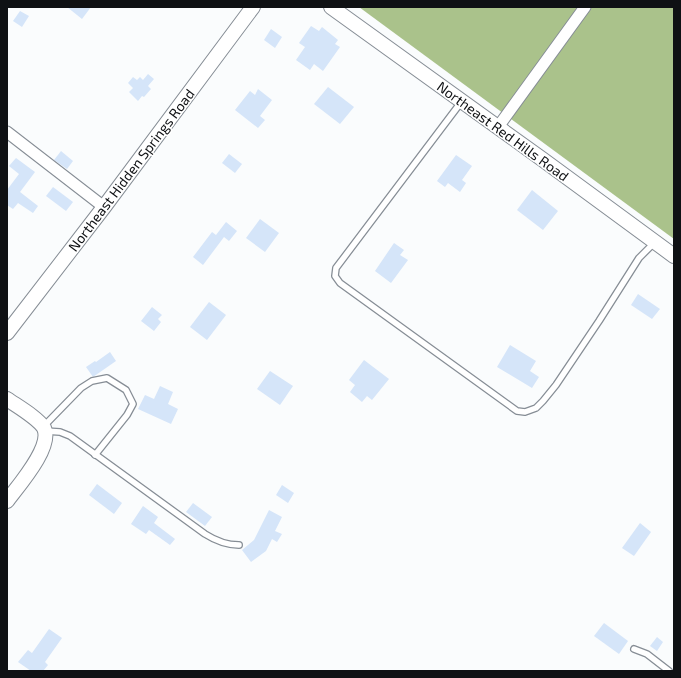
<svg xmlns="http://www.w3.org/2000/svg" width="681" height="678" font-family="'Exo 2',sans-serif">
<rect width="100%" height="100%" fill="#fafcfd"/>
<!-- forest -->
<polygon fill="#aac28b" points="359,7 674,7 674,239"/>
<!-- building -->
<g fill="#d5e5f9">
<polygon points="67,7 91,7 82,19"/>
<polygon points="20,11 29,16 22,27 13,21"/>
<polygon points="311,26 319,31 322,27 338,40 335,44 340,47 323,71 314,64 310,70 296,60 305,47 299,43"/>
<polygon points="271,29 282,37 275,48 264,40"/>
<polygon points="148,74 154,79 148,86 151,89 144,97 142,96 138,101 129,92 133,88 128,83 133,77 137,80 140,77 143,80"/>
<polygon points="328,87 354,107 340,124 314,104"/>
<polygon points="258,89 272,100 260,116 265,120 258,128 235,110 250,91 255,95"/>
<polygon points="61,151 73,161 67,169 54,160"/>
<polygon points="229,154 242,164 235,173 222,163"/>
<polygon points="456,155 472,166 462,180 466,183 460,192 448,183 445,187 437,181"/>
<polygon points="16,158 35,172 20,192 38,206 33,213 18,203 13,209 7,205 7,190 19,174 9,166"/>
<polygon points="53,187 73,202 66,211 46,196"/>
<polygon points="532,190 558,211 543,230 517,210"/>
<polygon points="260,219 279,233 265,252 246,238"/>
<polygon points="226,222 237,231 229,241 224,237 203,265 193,257 212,232 216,235"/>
<polygon points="394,243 404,250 400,255 408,260 391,283 375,271"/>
<polygon points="638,294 660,309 652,319 631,305"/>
<polygon points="209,302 226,315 207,340 190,327"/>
<polygon points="152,307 162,315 158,319 161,322 154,331 141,321"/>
<polygon points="510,345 536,361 530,371 539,377 532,388 497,367"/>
<polygon points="110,352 116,361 93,377 86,367 95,361 96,362"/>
<polygon points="364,360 389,379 372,400 367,396 362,402 350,392 355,385 349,380"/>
<polygon points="270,371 293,386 280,405 257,389"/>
<polygon points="160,386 173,392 168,404 178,409 171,424 138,409 145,395 154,399"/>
<polygon points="97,484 122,503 114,514 89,495"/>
<polygon points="282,485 294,493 288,503 276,495"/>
<polygon points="193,503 212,517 205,526 186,512"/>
<polygon points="143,506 158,517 154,523 175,539 170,545 149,530 146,534 131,524"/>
<polygon points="269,510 282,517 275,531 282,534 277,542 272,539 266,551 251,562 242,550 254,540"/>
<polygon points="640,523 651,532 634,556 622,548"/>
<polygon points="604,623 628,641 619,654 594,636"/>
<polygon points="49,629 62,638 45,662 48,665 43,671 31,671 18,662 28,650 32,653"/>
<polygon points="657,637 663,642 657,651 650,646"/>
</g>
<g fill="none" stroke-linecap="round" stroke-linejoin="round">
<defs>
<g id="service">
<polyline points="462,101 336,268 335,276 340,283 517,411 525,412 536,408 543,401 556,385 599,321 639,258 655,242"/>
<polyline points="43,427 81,388 92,381 107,378 126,390 133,404 127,415 95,455"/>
<path d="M 45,431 L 60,432 L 70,436 L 205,534 C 216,541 226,545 239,545"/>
<polyline points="634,649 647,654 669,671"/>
</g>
<g id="minor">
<polyline points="498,127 585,7"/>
<polyline points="7,132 104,207"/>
</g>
<g id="tertiary">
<polyline points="331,7 542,159 674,256"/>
<polyline points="7,333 104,207 253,7"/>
<path d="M 7,399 C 17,406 38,418 44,428 C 53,447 18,486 7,501"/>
</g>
</defs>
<!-- service casing -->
<use href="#service" stroke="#868d95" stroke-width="8"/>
<!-- minor casing -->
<use href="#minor" stroke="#868d95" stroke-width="13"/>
<!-- tertiary casing -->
<use href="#tertiary" stroke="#868d95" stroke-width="16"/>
<!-- service -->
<use href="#service" stroke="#fff" stroke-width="5.5"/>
<!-- minor -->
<use href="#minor" stroke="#fff" stroke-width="11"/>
<!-- tertiary -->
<use href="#tertiary" stroke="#fff" stroke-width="14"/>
</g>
<g text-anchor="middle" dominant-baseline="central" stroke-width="3" stroke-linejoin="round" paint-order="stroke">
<!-- street labels -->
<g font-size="14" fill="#0f1114" stroke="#fff">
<text transform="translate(503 131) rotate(36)">Northeast Red Hills Road</text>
<text transform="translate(131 170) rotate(-53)">Northeast Hidden Springs Road</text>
</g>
</g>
<!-- border -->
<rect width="681" height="678" fill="none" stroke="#0f1114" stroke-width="16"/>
</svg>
